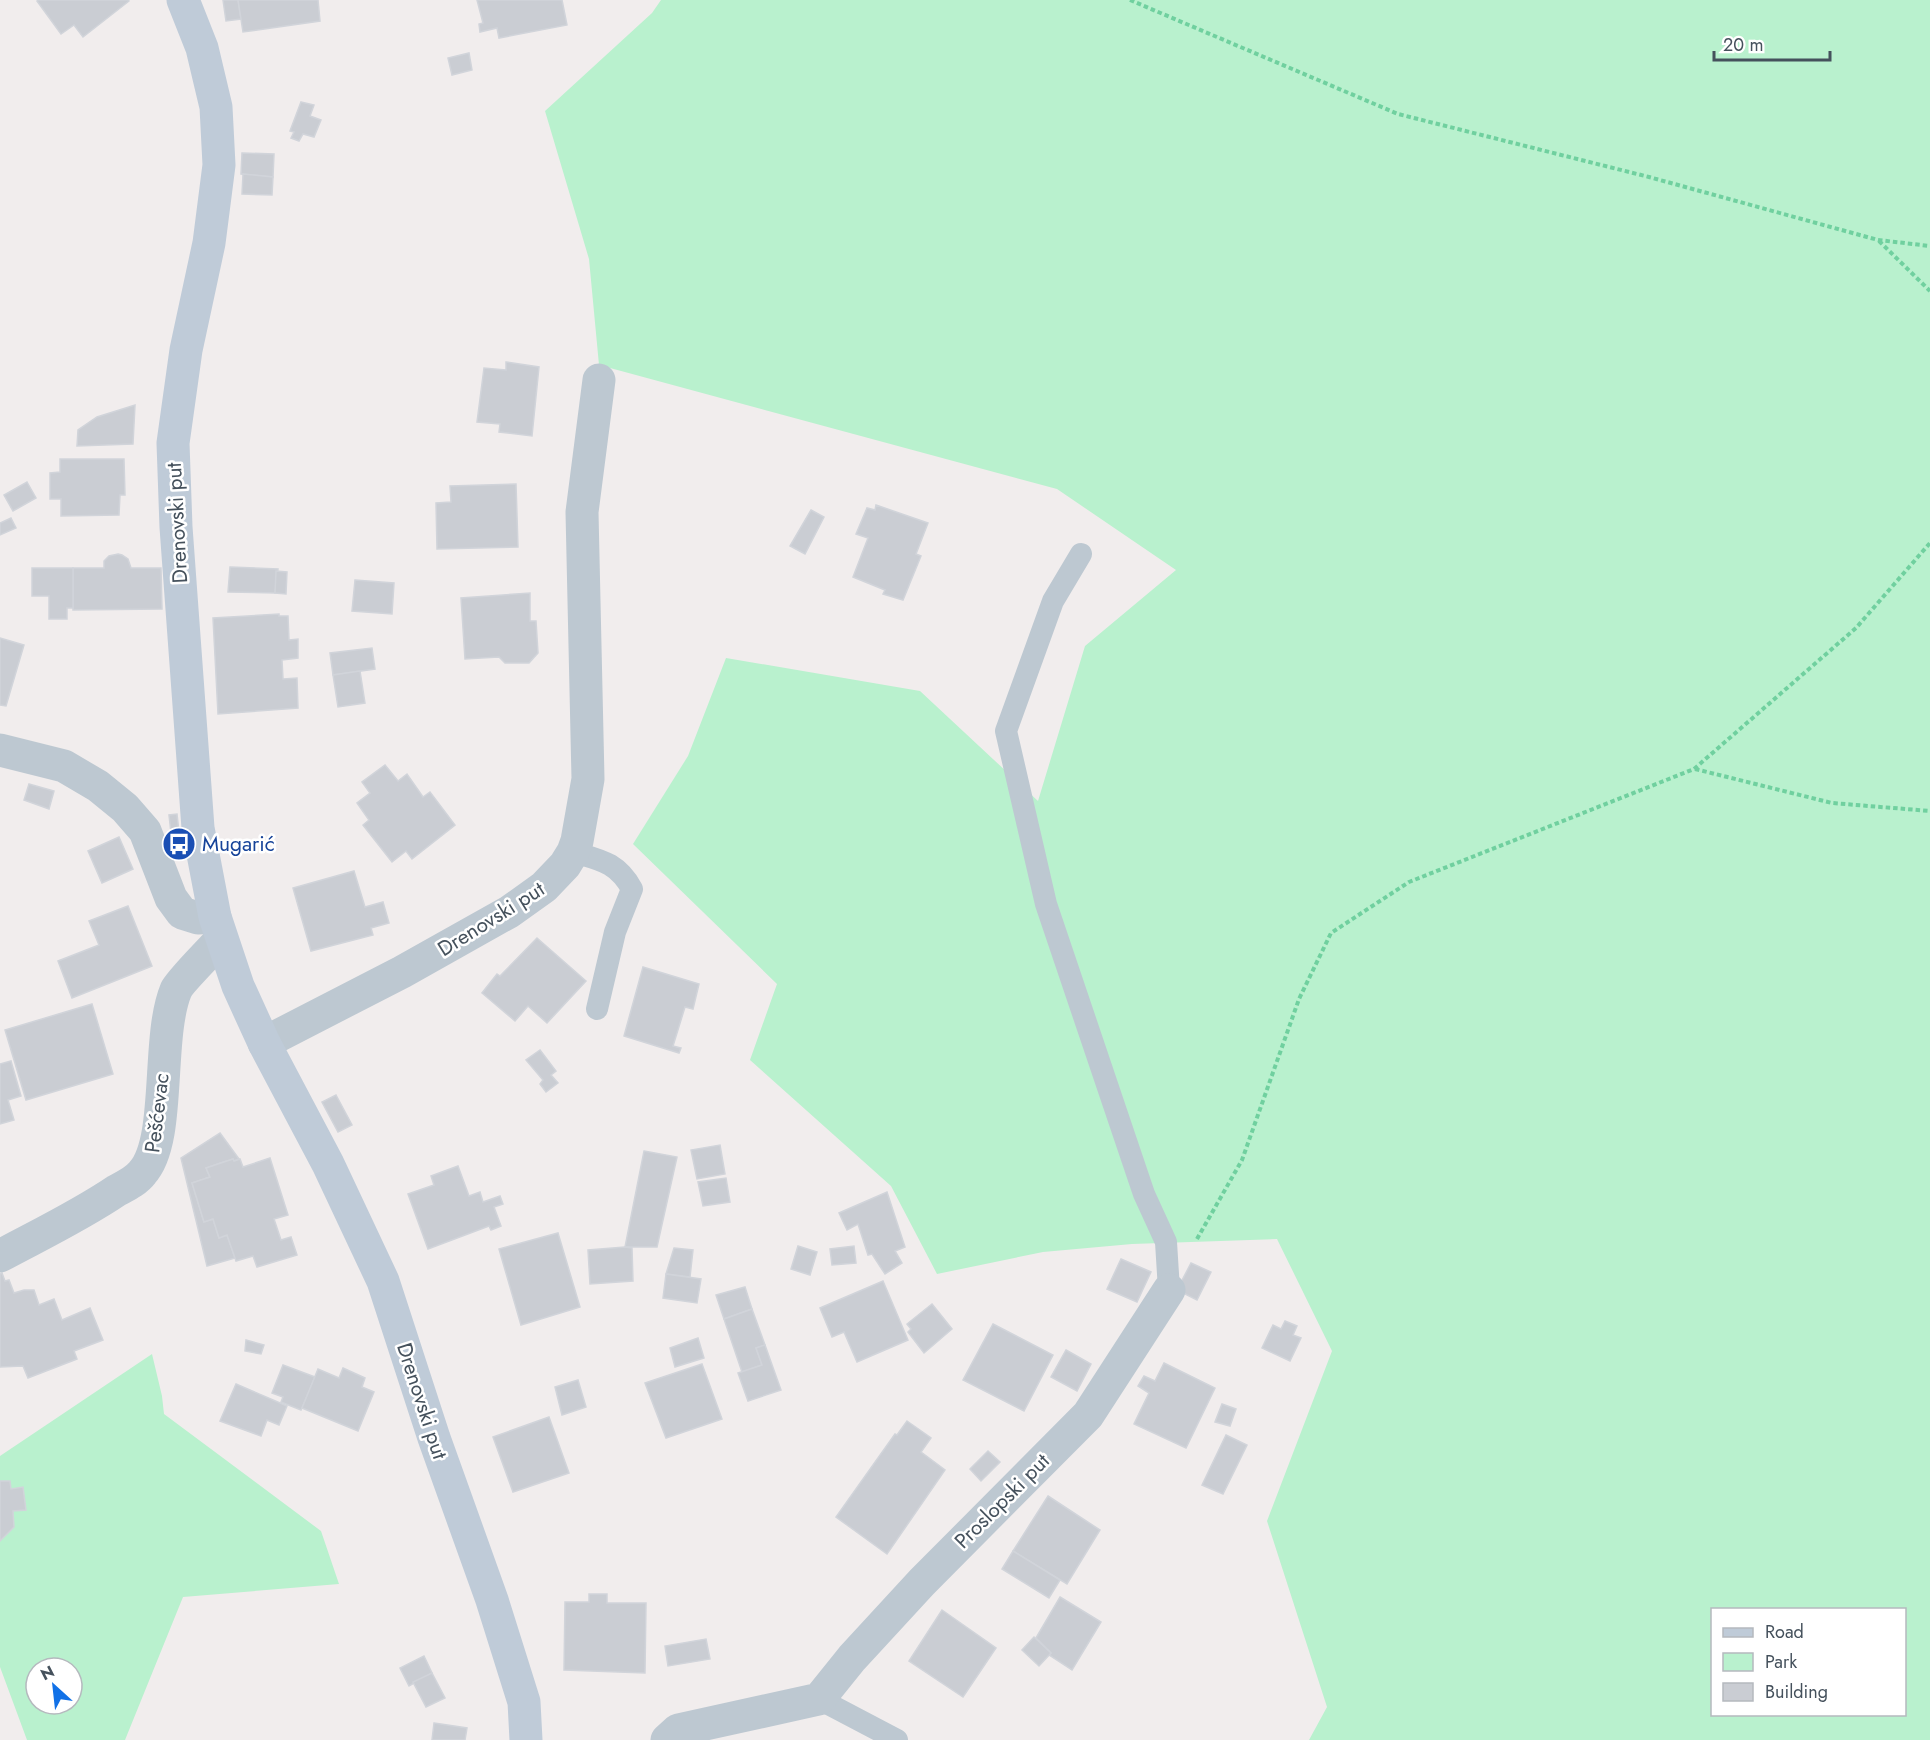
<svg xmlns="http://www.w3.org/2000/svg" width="1930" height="1740" font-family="Jost,sans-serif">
<rect width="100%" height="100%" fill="#f1eded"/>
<!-- green -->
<g fill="#b9f1ce" fill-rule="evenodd">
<path d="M 661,0 L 1930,0 L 1930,1740 L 1309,1740 L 1327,1707 L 1267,1521 L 1332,1351 L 1277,1239 L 1132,1244 L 1043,1252 L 937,1274 L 891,1186 L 750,1060 L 777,984 L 633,844 L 688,756 L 726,658 L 920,691 L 1038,801 L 1085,646 L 1176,570 L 1057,489 L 599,365 L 589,259 L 545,111 L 652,13 ZM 1712,1610 L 1904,1610 L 1904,1714 L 1712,1714 Z"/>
<path d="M 152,1354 L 162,1396 L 164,1414 L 321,1531 L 339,1584 L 183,1597 L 125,1740 L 27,1740 L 0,1667 L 0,1456 ZM 36,1668 L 72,1668 L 72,1704 L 36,1704 Z"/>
</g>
<!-- building -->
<g fill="#cacdd3" stroke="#d1d4da" stroke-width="1.5">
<polygon points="38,0 128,0 129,1 83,37 74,25 61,34 37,1"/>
<polygon points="223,0 238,0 241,19 226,21"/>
<polygon points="238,0 318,0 320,21 243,32"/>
<polygon points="477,0 562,0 567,25 499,38 497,28 480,32 479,24 483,23"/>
<polygon points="469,53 472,70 452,75 448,58"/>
<polygon points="301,102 314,105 310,116 321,120 314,137 303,134 299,141 291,138 294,132 290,131"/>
<polygon points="242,153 274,154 273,177 241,174"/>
<polygon points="243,174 273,177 272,195 242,194"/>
<polygon points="506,362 539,367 532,436 499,432 500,424 477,422 484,368 506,370"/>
<polygon points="135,405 133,444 77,446 78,430 97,417"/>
<polygon points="60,459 124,459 125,495 120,495 119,515 61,516 61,499 50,499 50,473 60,472"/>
<polygon points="27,482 36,498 13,511 4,495"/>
<polygon points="516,484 518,547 437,549 436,503 451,502 450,486"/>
<polygon points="876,505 928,523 916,554 921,556 903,600 883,594 885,590 853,577 868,538 856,534 867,508 875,510"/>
<polygon points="811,510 824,517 805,554 790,546"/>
<polygon points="11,518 16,528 0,535 0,523"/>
<polygon points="118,554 122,555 128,559 131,568 161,568 162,609 73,610 73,568 104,568 104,561 109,556"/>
<polygon points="230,567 278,569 275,593 228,592"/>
<polygon points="32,568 73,568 73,608 67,608 67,619 49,619 49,596 32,596"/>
<polygon points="276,571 287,572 286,594 275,593"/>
<polygon points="355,580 394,583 392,614 352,611"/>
<polygon points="530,593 530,621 536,621 538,653 529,663 505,663 499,657 465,659 461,598"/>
<polygon points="279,614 279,616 288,616 289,640 298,639 298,658 282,660 283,679 297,678 298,708 218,714 213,618"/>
<polygon points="0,638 24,645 6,706 0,705"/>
<polygon points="372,648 375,669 333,675 330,653"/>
<polygon points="360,671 365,703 338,707 333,675"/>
<polygon points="385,765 398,781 407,774 423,797 430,792 455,825 412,859 406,851 392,862 363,825 369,820 357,803 370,793 362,782"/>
<polygon points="29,784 54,791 49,809 24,800"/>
<polygon points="177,814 180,841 172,842 169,815"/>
<polygon points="119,837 133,869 102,883 88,851"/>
<polygon points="354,871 365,907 383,902 389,923 371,928 373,935 311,951 293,888"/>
<polygon points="128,906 152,966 72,998 58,961 99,945 89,921"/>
<polygon points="537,938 586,981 547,1023 528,1006 515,1021 482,993 497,974 500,976"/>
<polygon points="643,967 699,984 693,1009 685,1007 673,1046 681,1048 679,1053 624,1036"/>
<polygon points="92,1004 113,1074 26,1100 5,1030"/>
<polygon points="540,1050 556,1071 551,1075 558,1083 546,1092 540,1084 543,1080 526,1060"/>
<polygon points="11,1061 21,1096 8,1100 14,1120 0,1124 0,1064"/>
<polygon points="336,1095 352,1125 338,1132 322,1102"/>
<polygon points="220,1133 239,1159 234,1161 233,1159 206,1168 210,1177 192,1183 204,1222 213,1219 219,1238 227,1235 235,1258 207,1266 181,1158"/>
<polygon points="720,1145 725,1174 697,1179 691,1150"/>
<polygon points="644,1151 677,1157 657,1247 625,1247"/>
<polygon points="270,1158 288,1215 274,1219 281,1240 291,1237 297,1255 257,1267 253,1256 236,1261 227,1235 219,1238 213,1219 204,1222 192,1183 210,1177 206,1168 233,1159 234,1161 240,1159 243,1167"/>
<polygon points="458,1166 469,1196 480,1192 483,1202 500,1196 503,1204 494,1207 501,1226 491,1230 489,1226 428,1249 408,1194 434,1185 431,1176"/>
<polygon points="726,1178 730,1202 703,1206 698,1182"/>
<polygon points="887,1192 905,1247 895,1251 902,1263 885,1274 872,1254 868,1255 858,1224 847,1230 839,1213"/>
<polygon points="558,1233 580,1307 521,1325 499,1249"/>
<polygon points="798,1246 817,1252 810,1275 791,1269"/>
<polygon points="854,1246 856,1263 832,1265 830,1249"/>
<polygon points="625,1247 632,1248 633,1281 590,1284 588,1250"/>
<polygon points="674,1248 693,1250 690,1277 666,1274"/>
<polygon points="1121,1259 1151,1272 1137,1302 1107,1289"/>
<polygon points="1191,1263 1211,1272 1197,1300 1177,1290"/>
<polygon points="2,1273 5,1281 9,1280 14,1293 24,1290 34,1290 39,1305 54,1299 62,1320 90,1308 103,1340 74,1351 77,1359 28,1378 23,1366 0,1367 0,1274"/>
<polygon points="666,1274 701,1279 697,1303 663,1298"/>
<polygon points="883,1281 908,1340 857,1362 844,1332 832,1337 820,1308"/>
<polygon points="745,1287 752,1309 724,1319 716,1295"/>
<polygon points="932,1304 952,1329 924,1353 908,1332 911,1329 907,1324"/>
<polygon points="752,1309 765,1345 756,1348 762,1365 742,1372 724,1319"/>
<polygon points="1285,1321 1297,1326 1293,1335 1301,1338 1290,1361 1262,1348 1273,1325 1281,1329"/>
<polygon points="993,1324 1053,1355 1024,1411 963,1380"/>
<polygon points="698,1338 704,1358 675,1367 670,1348"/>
<polygon points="246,1340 264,1345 261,1354 245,1351"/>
<polygon points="765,1345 781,1390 748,1401 738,1373 762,1365 756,1348"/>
<polygon points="1066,1350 1091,1364 1077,1391 1051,1377"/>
<polygon points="1164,1363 1215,1388 1186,1448 1134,1424 1149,1393 1138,1386 1144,1376 1155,1381"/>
<polygon points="702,1364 722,1419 666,1438 645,1383"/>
<polygon points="283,1365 315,1377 301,1410 281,1402 283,1397 272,1393"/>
<polygon points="343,1368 365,1378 362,1387 374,1392 358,1431 302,1408 318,1369 339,1378"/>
<polygon points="578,1380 586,1407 562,1415 555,1387"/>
<polygon points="236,1384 287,1406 279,1425 267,1420 261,1436 220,1421"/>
<polygon points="1222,1404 1236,1409 1230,1426 1215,1422"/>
<polygon points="549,1417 569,1473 513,1492 493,1437"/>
<polygon points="907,1421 931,1438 921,1452 945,1470 887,1554 836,1517 895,1434 897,1435"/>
<polygon points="1226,1435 1247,1445 1223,1494 1202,1485"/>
<polygon points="988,1451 1000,1462 981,1481 970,1469"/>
<polygon points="0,1481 10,1481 11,1489 23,1487 26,1510 13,1511 14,1527 0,1541"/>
<polygon points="1048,1496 1100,1530 1067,1584 1013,1551"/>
<polygon points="1013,1551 1060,1580 1049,1598 1002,1569"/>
<polygon points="589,1594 607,1594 607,1603 646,1603 645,1673 564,1670 565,1602 589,1602"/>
<polygon points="1060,1597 1101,1622 1072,1670 1049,1655 1051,1653 1036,1638"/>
<polygon points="942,1610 996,1648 963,1697 909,1661"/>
<polygon points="1034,1637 1051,1653 1039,1666 1022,1650"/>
<polygon points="706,1639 710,1659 668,1666 665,1646"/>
<polygon points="424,1656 432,1673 409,1686 400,1668"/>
<polygon points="432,1673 445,1698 426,1707 413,1682"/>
<polygon points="434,1723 467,1728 465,1740 432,1740"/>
</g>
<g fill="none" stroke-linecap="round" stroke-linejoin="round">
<!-- path -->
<g stroke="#70d09f" stroke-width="4" stroke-dasharray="4.5 3" stroke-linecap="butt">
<polyline points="1130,0 1398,114 1649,177 1878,240 1930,246"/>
<polyline points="1879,241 1930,291"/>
<polyline points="1695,769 1832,803 1930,811"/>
<polyline points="1197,1239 1242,1160 1299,999 1331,933 1409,882 1694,769 1856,628 1930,543"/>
</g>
<!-- lane -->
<g stroke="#bdc8d1" stroke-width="22">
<polyline points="1081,554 1053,601 1006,731 1046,904 1144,1194 1166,1242 1169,1290"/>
<path d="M 573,852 C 600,860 617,862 632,889 L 615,932 L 597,1009"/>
<polyline points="819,1699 897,1740"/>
</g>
<!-- street -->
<g stroke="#bdc8d1" stroke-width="33">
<polyline points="0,750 64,766 98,786 125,808 145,831 171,898 182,913 198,918 215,917"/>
<polyline points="264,1043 402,972 509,912 544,887 565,865 573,852 577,841 588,779 582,512 599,380"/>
<path d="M 0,1256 C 39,1235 79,1216 116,1191 C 125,1186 136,1181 142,1173 C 172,1141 156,1038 176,990 C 180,981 212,950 221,939"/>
<polyline points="667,1740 678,1730 819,1699 852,1658 922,1582 1088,1415 1169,1290"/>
</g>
<!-- secondary -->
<polyline stroke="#bfcbd8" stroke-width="33" points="183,0 202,48 216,107 219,165 209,243 186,350 173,443 176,527 198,828 215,917 238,986 264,1043 328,1164 383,1281 434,1438 492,1600 524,1702 526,1740"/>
</g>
<!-- icons -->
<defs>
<symbol id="bus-disc" viewBox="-11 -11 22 22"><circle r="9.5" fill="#1a4fb4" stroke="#fff"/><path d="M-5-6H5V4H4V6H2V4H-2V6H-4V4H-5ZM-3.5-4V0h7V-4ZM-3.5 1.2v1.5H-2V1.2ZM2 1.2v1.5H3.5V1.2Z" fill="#fff"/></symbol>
</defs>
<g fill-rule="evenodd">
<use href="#bus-disc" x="160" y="825" width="38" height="38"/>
</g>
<g text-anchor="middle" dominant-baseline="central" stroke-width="5" stroke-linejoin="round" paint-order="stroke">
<!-- street labels -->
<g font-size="21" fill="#45515c" stroke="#fff">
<text transform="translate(177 523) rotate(-93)">Drenovski put</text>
<text transform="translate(491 919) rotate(-32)">Drenovski put</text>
<text transform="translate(157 1113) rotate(-83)">Pešćevac</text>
<text transform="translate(422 1401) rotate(72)">Drenovski put</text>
<text transform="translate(1002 1501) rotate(-45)">Proslopski put</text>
</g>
<!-- transit labels -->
<g font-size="21" fill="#164399" stroke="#fff" text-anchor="start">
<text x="202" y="844">Mugarić</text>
</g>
</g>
<!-- legend -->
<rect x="1711" y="1608" width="195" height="108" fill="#ffffff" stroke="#b5b9be" stroke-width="1.5"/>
<rect x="1723" y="1628" width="30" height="9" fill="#bfcbd8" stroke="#b5b9be" stroke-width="1.5"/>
<text x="1765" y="1638" font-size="18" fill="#45515c">Road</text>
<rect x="1723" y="1653" width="30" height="18" fill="#b9f1ce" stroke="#b5b9be" stroke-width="1.5"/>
<text x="1765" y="1668" font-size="18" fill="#45515c">Park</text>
<rect x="1723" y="1683" width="30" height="18" fill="#cacdd3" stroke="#b5b9be" stroke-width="1.5"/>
<text x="1765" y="1698" font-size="18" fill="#45515c">Building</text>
<!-- north arrow -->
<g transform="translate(54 1686) rotate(333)"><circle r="28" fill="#ffffff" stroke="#b5b9be" stroke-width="1.5"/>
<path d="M0-4.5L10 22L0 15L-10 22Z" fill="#1171e7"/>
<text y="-9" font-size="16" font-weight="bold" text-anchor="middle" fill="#45515c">N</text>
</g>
<!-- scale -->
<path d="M1714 51v9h116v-9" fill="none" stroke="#45515c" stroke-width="3"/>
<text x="1723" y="51" font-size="18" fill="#45515c" stroke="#ffffff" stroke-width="4.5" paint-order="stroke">20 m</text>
</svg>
